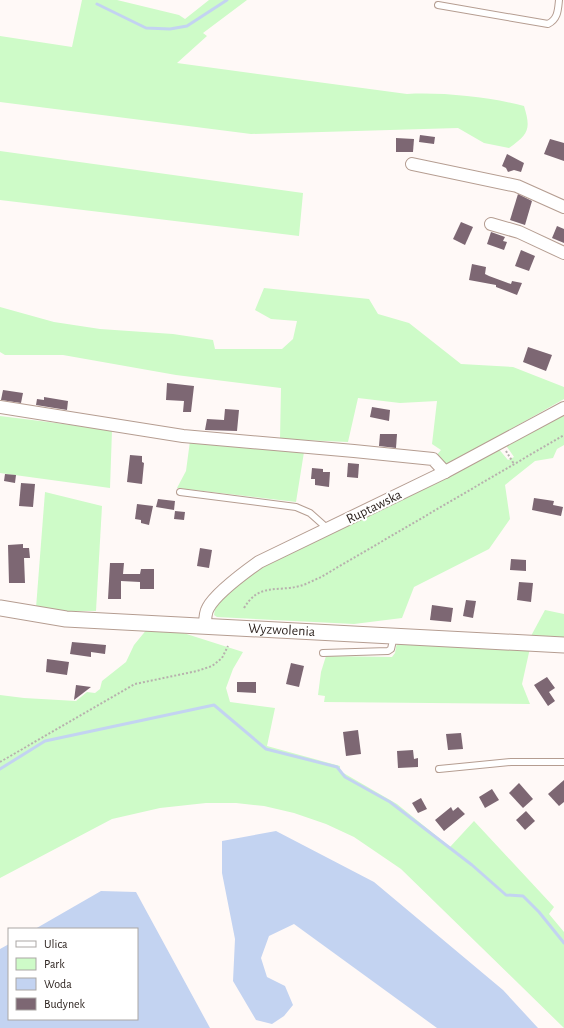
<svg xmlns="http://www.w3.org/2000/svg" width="564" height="1028" font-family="'Alegreya Sans',sans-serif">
<rect width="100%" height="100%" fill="#fff9f7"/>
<!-- green -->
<g fill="#cefbc8">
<path d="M 82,0 L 117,0 L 179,15 L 185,19 L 209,0 L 247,0 L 203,33 L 207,36 L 177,63 L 407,94 C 442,92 490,97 524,106 C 531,129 529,134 509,148 L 484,143 L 458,128 L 251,134 L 0,102 L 0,36 L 72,47 Z"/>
<polygon points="0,151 303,193 299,236 0,200"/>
<polygon points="264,288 369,299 378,314 409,323 461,364 513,367 564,387 564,399 446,466 435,457 441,450 432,444 437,401 400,403 358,398 348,442 280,439 281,388 176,375 63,355 5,355 0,352 0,307 54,322 100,329 173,334 213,340 215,349 282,349 293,339 297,321 271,319 255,310"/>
<polygon points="564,413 564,445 557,449 553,458 535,461 505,485 510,519 489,549 414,587 402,618 354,624 217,617 214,615 216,604 260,566 497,447 508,460 514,457 505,444"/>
<polygon points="0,416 112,430 110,488 0,473"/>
<polygon points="190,441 304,452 296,502 177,488 186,471"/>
<polygon points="45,492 102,506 96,611 66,611 36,608"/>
<polygon points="545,610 564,614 564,637 531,636"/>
<polygon points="152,623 243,652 233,669 226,688 230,702 275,708 267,746 340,766 340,771 397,804 450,847 474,821 554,907 549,914 564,932 564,1028 401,869 354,837 326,824 294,813 264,806 236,803 206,803 160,808 112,819 0,878 0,695 24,698 76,701 87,692 95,693 100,689 102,681 126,662 134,645"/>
<polygon points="397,642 530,648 522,684 530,704 324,702 325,696 318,695 321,672 326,656 392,657 395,653"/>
</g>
<!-- water -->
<g fill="#c3d3f1">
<polygon points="276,831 374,882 503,990 538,1028 437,1028 294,924 269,936 261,958 267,977 285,986 293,1005 284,1016 272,1024 256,1020 233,981 235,939 222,873 222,841"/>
<polygon points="101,891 136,892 210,1028 0,1028 0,949 9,944 9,1019 137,1019 137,929 35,929"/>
</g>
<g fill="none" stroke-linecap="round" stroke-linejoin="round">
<!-- stream -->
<g stroke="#c3d3f1" stroke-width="3">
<polyline points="97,4 146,28 170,29 187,26 227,0"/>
<polyline points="0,769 45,741 214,705 266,749 337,767 345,777 390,802 472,865 506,895 523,896 539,912 564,943"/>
</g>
</g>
<!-- building -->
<g fill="#7d6773">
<polygon points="420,135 435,137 434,144 419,142"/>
<polygon points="396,138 414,139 413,152 396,152"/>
<polygon points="550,139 564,143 564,161 544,154"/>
<polygon points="507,154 524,163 521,172 514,170 508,172 506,168 502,166"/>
<polygon points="518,194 532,201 525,225 510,220"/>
<polygon points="461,222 473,227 465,245 453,239"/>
<polygon points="557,226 564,229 564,243 552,238"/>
<polygon points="491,232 505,237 503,241 507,242 504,250 487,244"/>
<polygon points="521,250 535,256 529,271 515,266"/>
<polygon points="472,264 486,267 485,274 489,276 511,284 512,281 522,283 517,295 496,287 496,285 469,280"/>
<polygon points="528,347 552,355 546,371 523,362"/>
<polygon points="167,383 194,386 191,412 183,412 184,401 166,400"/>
<polygon points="3,390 23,393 21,403 1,400"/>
<polygon points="44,397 68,401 67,410 36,405 37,399 44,400"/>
<polygon points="372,407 390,410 389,421 370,417"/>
<polygon points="225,409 239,410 237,431 205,430 207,419 224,420"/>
<polygon points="380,434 397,434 396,448 379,446"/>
<polygon points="130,455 142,456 142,462 144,463 142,484 127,482"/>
<polygon points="348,463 359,464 358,478 347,477"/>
<polygon points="312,468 323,469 323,472 330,472 329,487 315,485 315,479 311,479"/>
<polygon points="5,474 16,475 15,483 4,481"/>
<polygon points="21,483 35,484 33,507 19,506"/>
<polygon points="534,498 554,501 553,505 563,507 561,516 532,510"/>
<polygon points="158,499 175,501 174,510 156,507"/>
<polygon points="137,504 153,506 149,525 141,523 141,520 135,519"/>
<polygon points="175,511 185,512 184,520 174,519"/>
<polygon points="23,544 23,548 29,548 30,558 24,558 25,583 9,583 8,545"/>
<polygon points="200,548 212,550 209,568 197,566"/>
<polygon points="511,559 526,560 526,571 510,570"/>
<polygon points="110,563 124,563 123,574 140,574 141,569 154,569 154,589 140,589 140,582 121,581 121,599 108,599"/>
<polygon points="519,582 533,583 531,602 517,600"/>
<polygon points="466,600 476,601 473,618 463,616"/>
<polygon points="432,605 453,608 451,622 430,620"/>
<polygon points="72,642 106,645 105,654 91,652 91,657 70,654"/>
<polygon points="47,659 69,662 67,675 46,672"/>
<polygon points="291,663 304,666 299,687 286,684"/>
<polygon points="547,677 555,688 549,692 555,701 548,706 534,685"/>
<polygon points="237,682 256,682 256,693 237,692"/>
<polygon points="76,685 91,687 74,700"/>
<polygon points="358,730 361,754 346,756 343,732"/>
<polygon points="461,733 463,749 448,750 446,734"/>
<polygon points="413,750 414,759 418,758 418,767 398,768 397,751"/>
<polygon points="564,780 564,802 559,806 548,794"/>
<polygon points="519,783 533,799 523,808 509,793"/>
<polygon points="492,789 499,800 485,808 479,797"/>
<polygon points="421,798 427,809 418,813 412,803"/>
<polygon points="451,807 453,811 458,807 465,814 444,831 435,820"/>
<polygon points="526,811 535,821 525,830 516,820"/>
</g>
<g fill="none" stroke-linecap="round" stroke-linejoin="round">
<defs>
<g id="service">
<path d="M 438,5 L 548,24 C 558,19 558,10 559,0"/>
<polyline points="180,492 296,507 310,513 328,529"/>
<polyline points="323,653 388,651 391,649 394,636"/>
<polyline points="439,769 511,762 564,762"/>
</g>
<g id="minor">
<polyline points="412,164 517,186 564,207"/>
<polyline points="491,224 519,232 564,253"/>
<polyline points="0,407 183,436 354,451 433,459 445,472"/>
<path d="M 205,626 C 205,620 205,613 208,608 C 216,593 245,572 259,562 L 445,472 L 564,408"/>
</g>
<g id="tertiary">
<path id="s1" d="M 0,608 L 66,619 L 564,645"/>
</g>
</defs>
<!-- service casing -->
<use href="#service" stroke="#b59d91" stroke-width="8"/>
<!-- minor casing -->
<use href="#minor" stroke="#b59d91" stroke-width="14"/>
<!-- tertiary casing -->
<use href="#tertiary" stroke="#b59d91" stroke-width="17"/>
<!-- path -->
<g stroke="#b7b0ad" stroke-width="2" stroke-dasharray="2 2" stroke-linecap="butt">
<polyline points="506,451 514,464"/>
<path d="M 244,608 C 259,583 276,592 300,586 C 307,584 314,580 321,577 L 564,435"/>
<polyline points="0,762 135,684 197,671 212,666 222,658 228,646"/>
</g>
<!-- service -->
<use href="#service" stroke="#fff" stroke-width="6"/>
<!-- minor -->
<use href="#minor" stroke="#fff" stroke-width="12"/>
<!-- tertiary -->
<use href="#tertiary" stroke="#fff" stroke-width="15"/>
</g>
<g text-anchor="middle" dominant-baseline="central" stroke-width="4" stroke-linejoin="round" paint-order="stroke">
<!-- street labels -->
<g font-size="14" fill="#2d231f" stroke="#fff">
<text transform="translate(374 507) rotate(-26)">Ruptawska</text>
<text stroke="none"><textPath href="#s1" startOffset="283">Wyzwolenia</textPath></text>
</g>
</g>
<!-- legend -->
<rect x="8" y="928" width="130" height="92" fill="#ffffff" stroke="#aba7a5"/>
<rect x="16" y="941" width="20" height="6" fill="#ffffff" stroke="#aba7a5"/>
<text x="44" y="948" font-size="12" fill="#2d231f">Ulica</text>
<rect x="16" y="958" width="20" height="12" fill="#cefbc8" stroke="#aba7a5"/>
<text x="44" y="968" font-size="12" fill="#2d231f">Park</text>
<rect x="16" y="978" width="20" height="12" fill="#c3d3f1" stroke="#aba7a5"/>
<text x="44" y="988" font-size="12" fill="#2d231f">Woda</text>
<rect x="16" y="998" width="20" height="12" fill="#7d6773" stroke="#aba7a5"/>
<text x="44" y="1008" font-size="12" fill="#2d231f">Budynek</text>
</svg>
